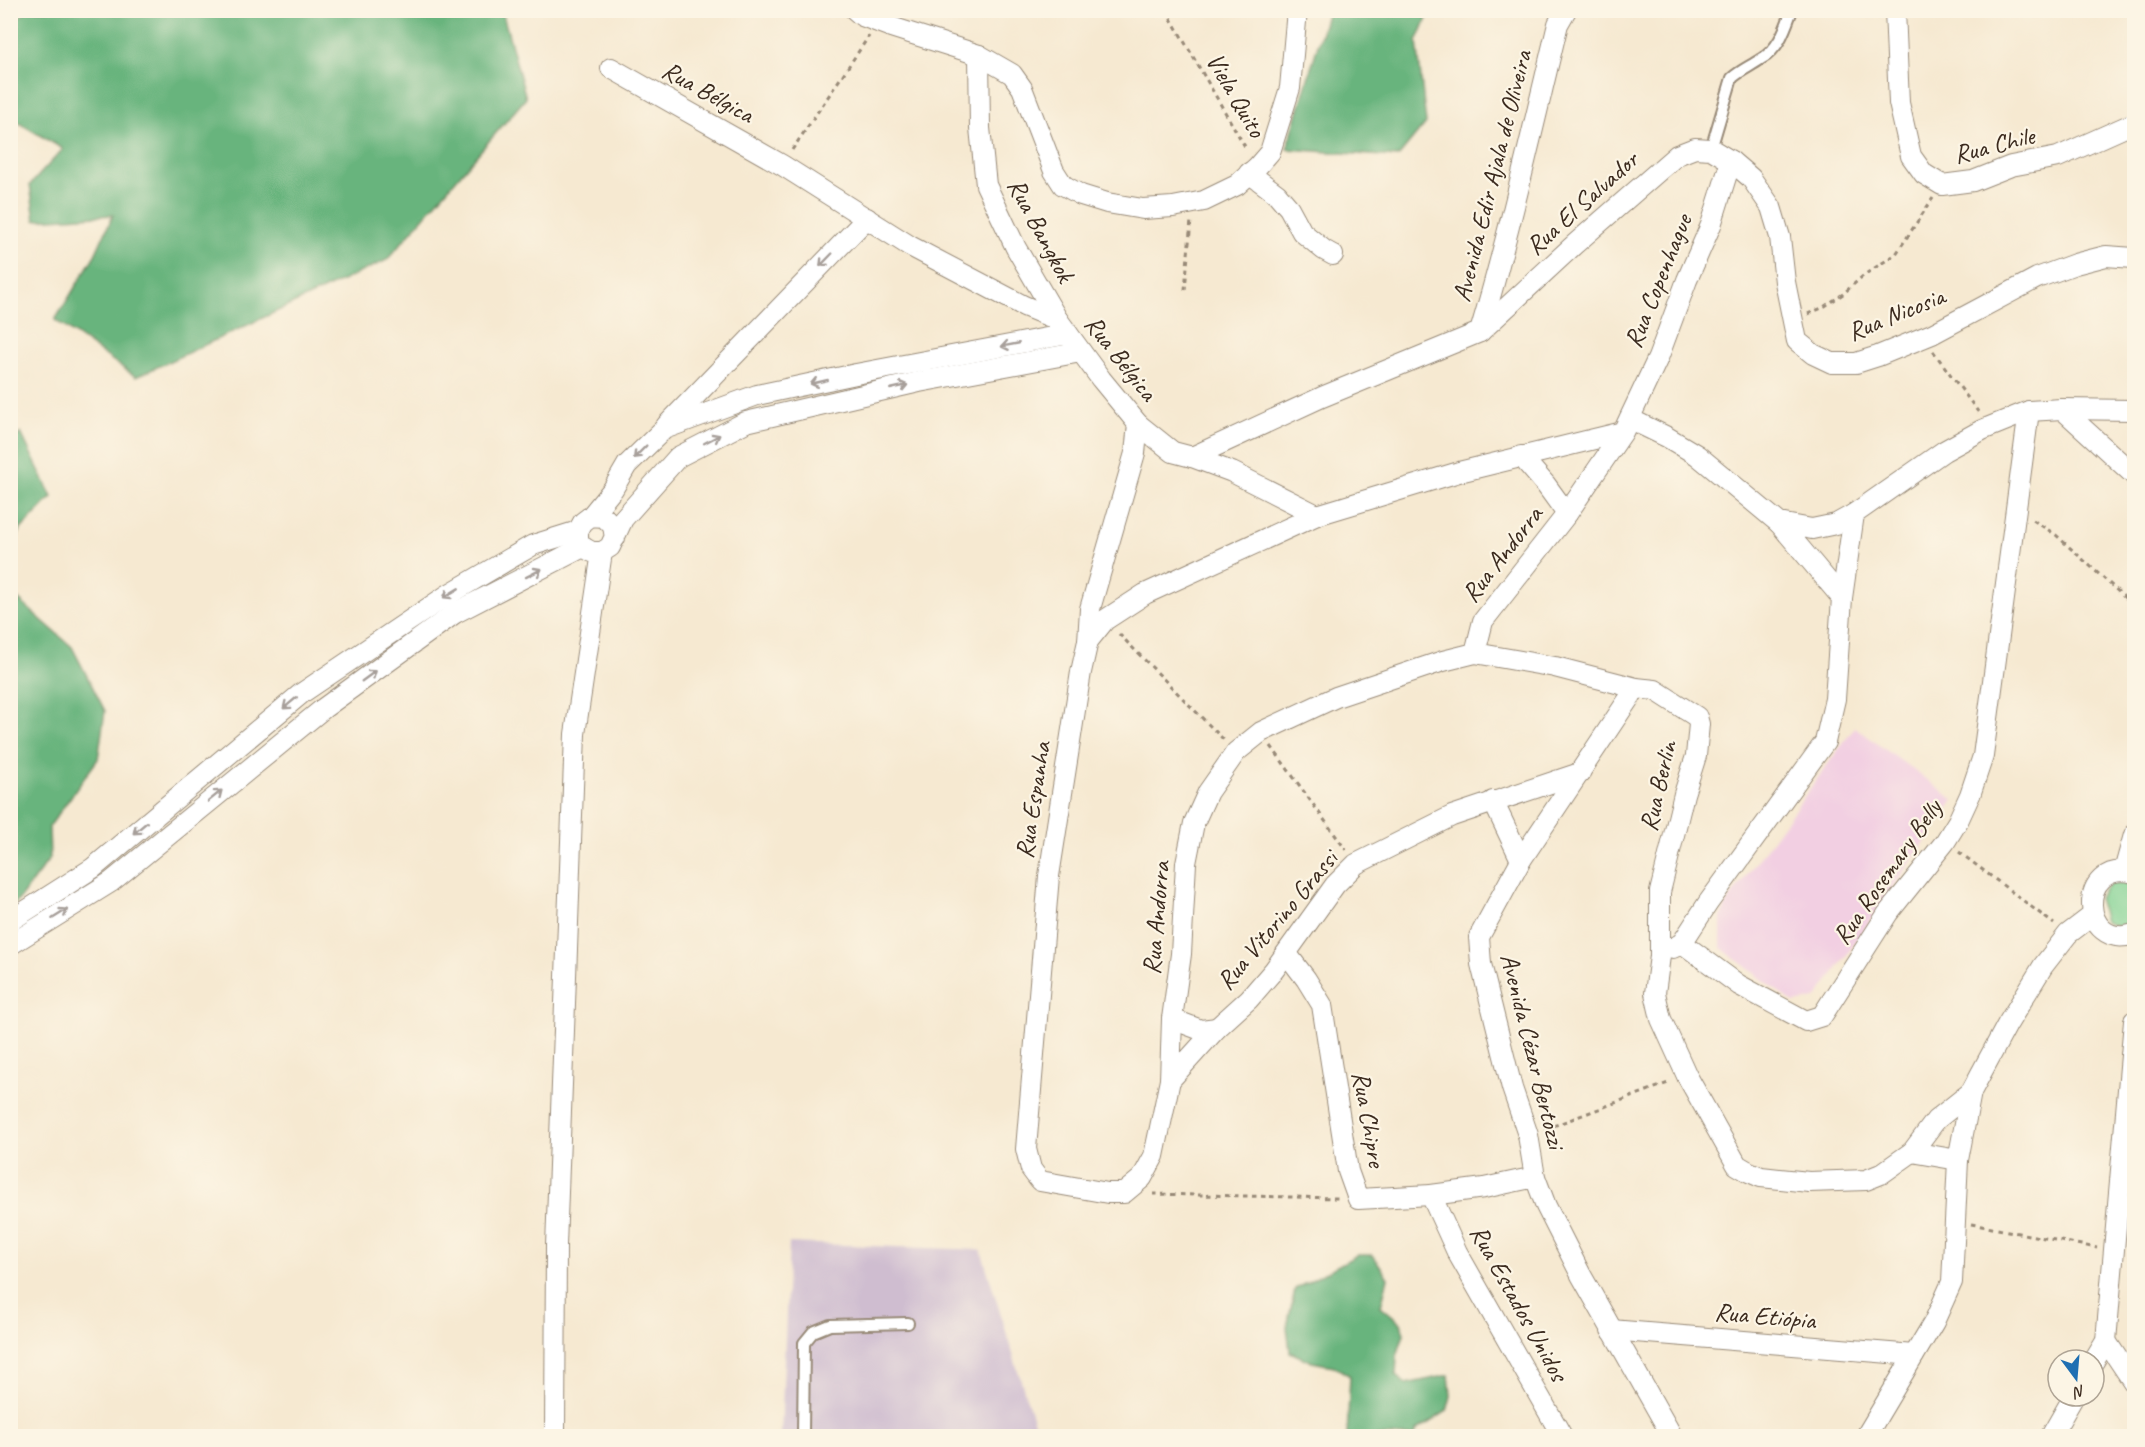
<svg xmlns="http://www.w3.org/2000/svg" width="2145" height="1447" font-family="Caveat,sans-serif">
<rect width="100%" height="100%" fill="#fcf5e5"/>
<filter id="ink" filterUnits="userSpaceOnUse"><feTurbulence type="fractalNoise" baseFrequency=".0167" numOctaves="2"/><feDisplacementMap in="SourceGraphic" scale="12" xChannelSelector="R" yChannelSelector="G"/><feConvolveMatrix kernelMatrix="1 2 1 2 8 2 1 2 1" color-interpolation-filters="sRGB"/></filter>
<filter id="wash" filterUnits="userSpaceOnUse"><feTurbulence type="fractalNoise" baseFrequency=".008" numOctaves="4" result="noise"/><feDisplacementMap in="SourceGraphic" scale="24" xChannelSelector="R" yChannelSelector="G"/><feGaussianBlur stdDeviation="1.35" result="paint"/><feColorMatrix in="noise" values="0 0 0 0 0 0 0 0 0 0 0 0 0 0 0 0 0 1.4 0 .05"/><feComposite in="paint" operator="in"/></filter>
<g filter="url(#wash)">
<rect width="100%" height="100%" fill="#f6e9d1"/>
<!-- built -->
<polygon fill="#f2cfe2" points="1855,727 1954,800 1816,999 1794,1003 1721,948 1721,917 1728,901"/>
<!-- industrial -->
<polygon fill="#cfbdd0" points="789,1243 981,1250 1038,1436 781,1436"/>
<!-- green -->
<polygon fill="#80d293" stroke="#5e7e58" stroke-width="1.5" points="2113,880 2134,880 2134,928 2127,930 2105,922 2098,898"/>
<!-- forest -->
<g fill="#68b47d" stroke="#526f4e" stroke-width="1.5">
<polygon points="29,10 502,11 526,98 387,260 136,377 55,320 95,255 113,215 35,220 30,185 63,149 11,118 11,22"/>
<polygon points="1328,11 1430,11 1417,42 1426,123 1398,157 1287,149"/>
<polygon points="21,433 52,497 21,529 11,550 11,440"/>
<polygon points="11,593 72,647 105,711 98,759 49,827 50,858 11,910"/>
<polygon points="1357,1255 1373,1255 1388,1278 1381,1306 1401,1323 1404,1334 1397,1356 1396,1376 1406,1384 1449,1375 1451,1396 1447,1411 1416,1431 1415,1436 1347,1436 1350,1376 1334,1366 1312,1362 1290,1352 1287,1327 1295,1289"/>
</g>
</g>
<g filter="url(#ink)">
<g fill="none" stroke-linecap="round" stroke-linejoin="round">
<defs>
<g id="service">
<path d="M 1711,149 L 1732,78 C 1741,70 1751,66 1761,59 C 1779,49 1785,29 1792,10"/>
<polyline points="803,1436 804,1343 813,1332 830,1325 908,1323"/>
</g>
<g id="minor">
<polyline points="855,10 862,16 891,27 979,55 1012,74 1022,88 1054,171 1063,185 1081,195 1107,203 1143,209 1173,207 1204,201 1237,185 1257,167 1270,152 1290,88 1297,10"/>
<polyline points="1895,10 1899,103 1911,156 1924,174 1942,185 1973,181 2011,166 2058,157 2134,123"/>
<polyline points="979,55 980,128 986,185 1016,248 1058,320"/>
<polyline points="611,68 782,165 910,246 1024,306 1058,320 1101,379 1138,424 1173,452 1192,457 1232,472 1317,515"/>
<polyline points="1249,173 1277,194 1289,208 1302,232 1324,250 1333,255"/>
<polyline points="1480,332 1575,244 1677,155 1695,148 1711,149 1731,161 1751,178 1771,207 1780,237 1785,282 1797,341 1813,354 1832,363 1856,363 1878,356 1932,334 2037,278 2075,264 2106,256 2134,258"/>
<polyline points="2062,409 2134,475"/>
<polyline points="1630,419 1667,437 1697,455 1779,523 1812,529 1836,524 1854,514 1944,451 1982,430 2029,411 2062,409 2134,410"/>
<polyline points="666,426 867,218"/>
<polyline points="1623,432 1459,472 1317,515 1145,594 1105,620 1088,641 1081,672 1049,876 1026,1149 1031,1169 1040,1181 1108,1193 1124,1193 1142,1178 1154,1156 1170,1080 1172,1019 1181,954 1186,863 1194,823 1208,792 1236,752 1261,732 1336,697 1443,661 1475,653 1483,621 1567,514 1623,432 1658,358 1687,280 1711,225 1731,161"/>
<polyline points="1521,456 1546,485 1567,514"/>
<path d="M 1192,457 L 1322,397 L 1480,332 C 1510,231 1533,127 1558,24 L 1566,10"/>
<polyline points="591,516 613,489 627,465 664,429 757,395 856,374 1068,334"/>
<polyline points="1779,523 1842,598"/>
<polyline points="615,538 613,526 604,517 591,516 583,522 578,531 578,540 583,547 592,552 602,552 610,547 623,519 678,457 746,422 919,382 1081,352"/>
<polyline points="1088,641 1090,609 1135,453 1138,424"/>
<polyline points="1475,653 1555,667 1636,688 1655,690 1697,717 1699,724 1696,756 1684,794 1660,892 1660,956 1655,993 1661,1019 1687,1076 1737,1165 1749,1172 1761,1177 1809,1182 1866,1180 1881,1174 1912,1152 1936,1120 1971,1092 2007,1025 2043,966 2068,934 2093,915"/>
<polyline points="1636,688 1521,860 1479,937 1481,964 1512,1088 1528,1135 1535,1177 1546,1206 1581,1275 1672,1436"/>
<polyline points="1493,801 1521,860"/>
<polyline points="2124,871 2134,835"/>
<path d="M 2134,873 C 2076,858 2080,952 2134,934"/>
<polyline points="10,921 93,868 302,693 446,596 533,545 578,531"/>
<polyline points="1682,943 1739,985 1806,1021 1822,1016 1888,913 1945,842 1958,821 1970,795 1983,756 2029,411"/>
<polyline points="10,945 111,882 324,708 455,613 583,547"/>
<polyline points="1673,948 1682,943 1708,903 1825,742 1835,699 1842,598 1854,514"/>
<polyline points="1287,954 1306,979 1322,1005 1348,1171 1358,1199 1431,1195 1484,1188 1535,1177"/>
<polyline points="1172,1019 1201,1030 1217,1028"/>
<polyline points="1170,1080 1217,1028 1249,999 1274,970 1335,885 1356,864 1452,816 1580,773"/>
<polyline points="1912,1152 1958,1160"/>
<polyline points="1431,1195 1457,1252 1562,1436"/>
<polyline points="1611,1330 1914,1355"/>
<polyline points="2106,1341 2134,1383"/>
<polyline points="2094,1361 2106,1341 2134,1021"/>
<polyline points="555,1436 556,1246 575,734 602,552"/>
<polyline points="1866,1436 1934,1322 1952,1282 1958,1160 1971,1092"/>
<polyline points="2051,1436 2074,1396"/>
</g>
</defs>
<!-- service casing -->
<use href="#service" stroke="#988a78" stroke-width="14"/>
<!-- minor casing -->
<use href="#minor" stroke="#988a78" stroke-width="22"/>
<!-- path -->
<g stroke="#988a78" stroke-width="3" stroke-dasharray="4.5 4.5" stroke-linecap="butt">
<polyline points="1166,10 1247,150"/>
<polyline points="792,150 869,36"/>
<polyline points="1185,290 1191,220"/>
<polyline points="1808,314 1822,308 1843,294 1864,275 1896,254 1933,198"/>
<polyline points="1933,351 1979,413"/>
<polyline points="2033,520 2056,535 2134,606"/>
<polyline points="1119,634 1224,740"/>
<polyline points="1271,746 1346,850"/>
<polyline points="1959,852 2054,924"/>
<polyline points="1545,1129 1671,1082"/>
<polyline points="1153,1194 1338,1198"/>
<polyline points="1971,1224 2097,1248"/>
</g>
<!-- service -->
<use href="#service" stroke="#fff" stroke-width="10"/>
<!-- minor -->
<use href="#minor" stroke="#fff" stroke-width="20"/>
</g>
<!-- one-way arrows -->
<defs><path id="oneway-shaft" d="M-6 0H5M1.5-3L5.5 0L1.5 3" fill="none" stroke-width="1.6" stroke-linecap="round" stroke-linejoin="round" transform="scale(1.5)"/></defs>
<g stroke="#a79f9a">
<use href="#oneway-shaft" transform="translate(826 260) rotate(134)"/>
<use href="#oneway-shaft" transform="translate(1010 345) rotate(169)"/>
<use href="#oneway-shaft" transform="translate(819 382) rotate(167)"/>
<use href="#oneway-shaft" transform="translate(899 387) rotate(-13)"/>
<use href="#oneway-shaft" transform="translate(712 439) rotate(-28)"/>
<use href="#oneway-shaft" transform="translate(640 452) rotate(135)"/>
<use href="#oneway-shaft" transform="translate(534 573) rotate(-27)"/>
<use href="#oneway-shaft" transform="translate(451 593) rotate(149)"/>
<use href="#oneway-shaft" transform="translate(369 676) rotate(-36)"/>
<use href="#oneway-shaft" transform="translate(290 703) rotate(140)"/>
<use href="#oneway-shaft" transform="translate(215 796) rotate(-39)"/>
<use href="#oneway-shaft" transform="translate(140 828) rotate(140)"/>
<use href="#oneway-shaft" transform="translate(60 914) rotate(-32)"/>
</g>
</g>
<g text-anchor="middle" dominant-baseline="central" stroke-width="4.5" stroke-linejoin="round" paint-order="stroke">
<!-- street labels -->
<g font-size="26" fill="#3b2a1e" stroke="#fcf5e5">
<text transform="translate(708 92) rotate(29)">Rua Bélgica</text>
<text transform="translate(1236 95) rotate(60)">Viela Quito</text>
<text transform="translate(1994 145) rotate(-14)">Rua Chile</text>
<text transform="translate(1492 176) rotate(-76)">Avenida Edir Ajala de Oliveira</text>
<text transform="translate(1582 203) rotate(-42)">Rua El Salvador</text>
<text transform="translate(1041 230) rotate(62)">Rua Bangkok</text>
<text transform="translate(1658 281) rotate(-68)">Rua Copenhague</text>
<text transform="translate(1896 314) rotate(-22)">Rua Nicosia</text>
<text transform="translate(1121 358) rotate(52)">Rua Bélgica</text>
<text transform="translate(1502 554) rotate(-52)">Rua Andorra</text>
<text transform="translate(1658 786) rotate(-77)">Rua Berlin</text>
<text transform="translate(1033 800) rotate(-81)">Rua Espanha</text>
<text transform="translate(1887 872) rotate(-55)">Rua Rosemary Belly</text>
<text transform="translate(1156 918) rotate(-85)">Rua Andorra</text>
<text transform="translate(1277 920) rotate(-50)">Rua Vitorino Grassi</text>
<text transform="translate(1533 1051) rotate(76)">Avenida Cézar Bertozzi</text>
<text transform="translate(1369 1119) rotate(80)">Rua Chipre</text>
<text transform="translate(1519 1303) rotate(61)">Rua Estados Unidos</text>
<text transform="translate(1765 1316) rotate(5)">Rua Etiópia</text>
</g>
</g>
<!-- margin -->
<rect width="2145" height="1447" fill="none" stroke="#fcf5e5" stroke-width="36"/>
<!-- north arrow -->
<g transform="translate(2076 1378) rotate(164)"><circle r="28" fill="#fcf5e5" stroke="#afa495" stroke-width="1.5"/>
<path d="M0-4.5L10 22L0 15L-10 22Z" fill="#1f6fb2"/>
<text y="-9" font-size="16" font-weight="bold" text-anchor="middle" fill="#3b2a1e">N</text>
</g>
</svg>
